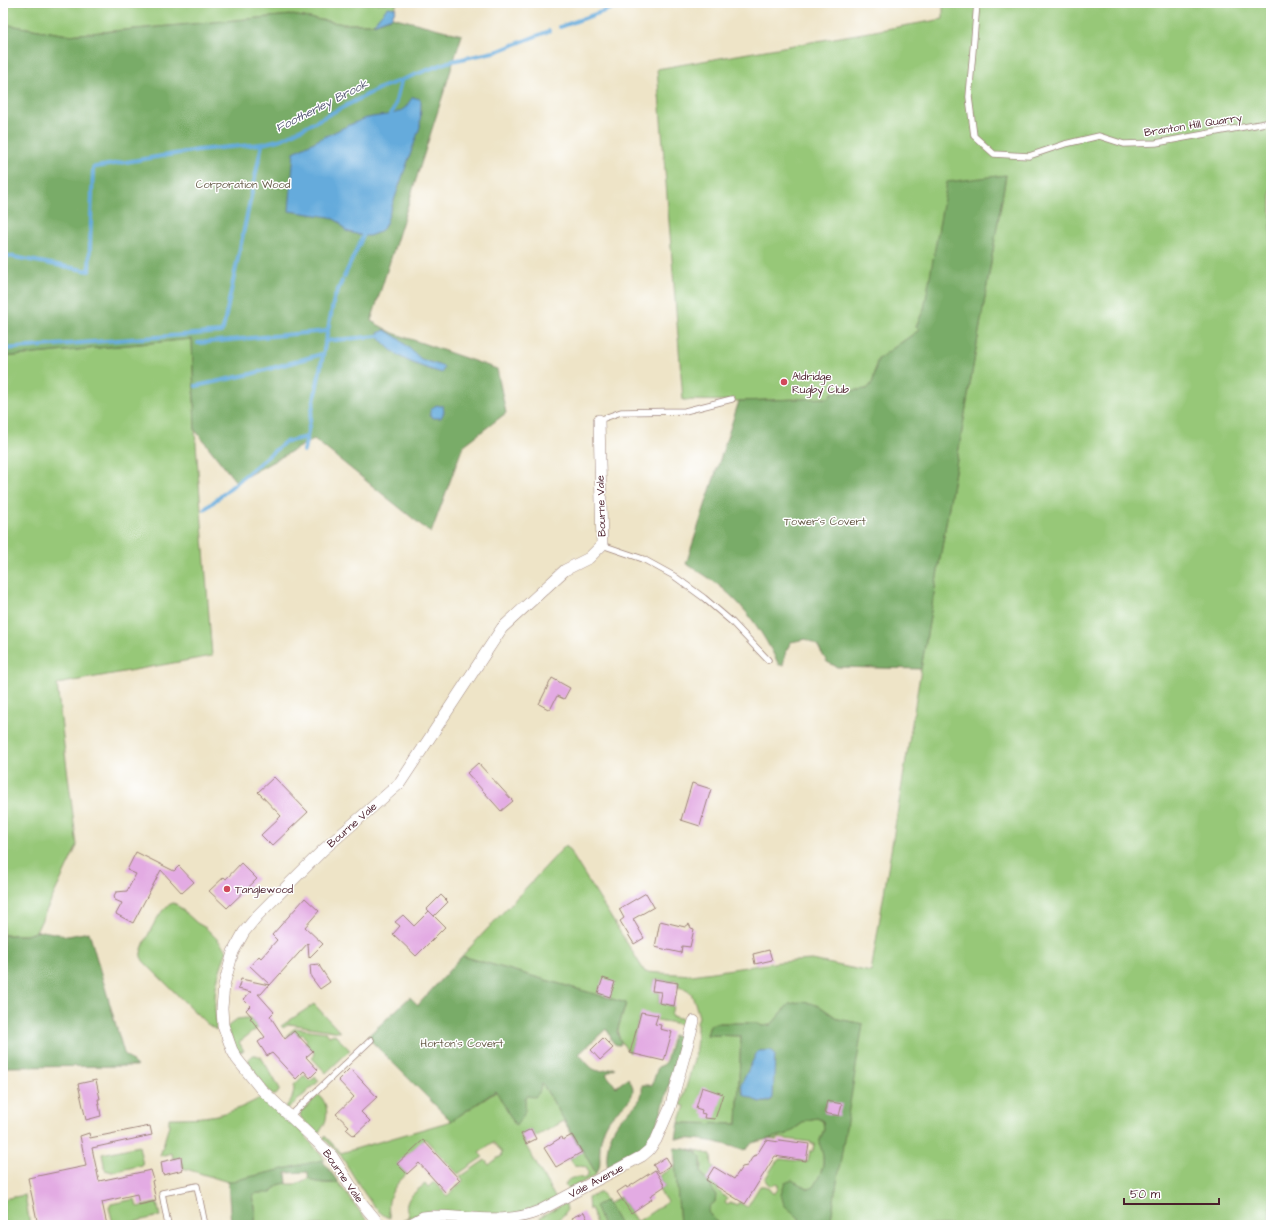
<svg xmlns="http://www.w3.org/2000/svg" width="1274" height="1228" font-family="'Architects Daughter',sans-serif">
<rect width="100%" height="100%" fill="#fff"/>
<filter id="ink" filterUnits="userSpaceOnUse"><feTurbulence type="fractalNoise" baseFrequency=".025" numOctaves="2"/><feDisplacementMap in="SourceGraphic" scale="8" xChannelSelector="R" yChannelSelector="G"/><feConvolveMatrix kernelMatrix="1 2 1 2 8 2 1 2 1" color-interpolation-filters="sRGB"/></filter>
<filter id="wash" filterUnits="userSpaceOnUse"><feTurbulence type="fractalNoise" baseFrequency=".012" numOctaves="4" result="noise"/><feDisplacementMap in="SourceGraphic" scale="16" xChannelSelector="R" yChannelSelector="G"/><feGaussianBlur stdDeviation="0.9" result="paint"/><feColorMatrix in="noise" values="0 0 0 0 0 0 0 0 0 0 0 0 0 0 0 0 0 1.4 0 .05"/><feComposite in="paint" operator="in"/></filter>
<g filter="url(#wash)">
<rect width="100%" height="100%" fill="#eee4c7"/>
<!-- green -->
<g fill="#97c878" stroke="#707452">
<polygon points="3,3 397,3 392,17 374,24 344,24 292,15 68,35 9,25 3,21"/>
<path d="M 943,3 L 1271,3 L 1271,1225 L 830,1225 L 862,1024 L 838,1019 L 821,1007 L 789,1004 L 771,1025 L 762,1026 L 756,1023 L 717,1023 L 710,1025 L 707,1035 L 741,1036 L 737,1124 L 679,1123 L 685,1106 L 681,1105 L 695,1056 L 697,1038 L 697,1022 L 699,1017 L 695,1003 L 691,993 L 686,989 L 678,987 L 678,983 L 676,980 L 673,980 L 673,982 L 654,979 L 652,991 L 660,993 L 659,1003 L 673,1006 L 671,1016 L 688,1020 L 686,1025 L 640,1017 L 630,1053 C 610,1031 620,1029 626,1003 L 462,956 L 566,845 L 645,972 L 692,975 L 780,962 L 812,960 L 871,972 L 921,669 L 1006,175 L 924,309 L 916,326 L 919,330 L 878,359 C 873,371 877,380 867,389 L 832,393 L 829,398 L 739,401 L 683,400 L 657,69 L 943,19 Z"/>
<polygon points="192,339 195,430 212,656 57,684 64,745 77,846 36,932 26,935 3,935 3,357"/>
<path d="M 173,903 L 176,904 L 197,923 L 206,928 L 217,939 L 227,951 C 221,966 215,983 215,999 C 214,1010 217,1020 216,1030 L 206,1023 L 144,962 C 142,959 140,956 141,953 C 142,945 158,914 165,908 C 167,906 170,904 173,903 Z"/>
<polygon points="314,1004 340,1032 289,1024 283,1028 281,1026"/>
<polygon points="246,1018 250,1018 258,1028 239,1042 244,1051 237,1052 227,1027 237,1019"/>
<polygon points="295,1028 326,1032 329,1036 334,1034 350,1050 326,1073 312,1058 313,1057 314,1052 305,1042 307,1040 302,1034 300,1036 294,1031 288,1037 287,1035"/>
<polygon points="253,1055 256,1055 261,1057 279,1087 279,1091 276,1095 272,1095 248,1064 249,1059"/>
<path d="M 533,1068 L 596,1173 L 595,1173 L 596,1175 L 568,1190 L 565,1185 C 569,1175 577,1178 585,1178 L 588,1175 L 588,1172 L 586,1167 L 574,1165 L 570,1159 L 582,1152 L 564,1121 L 535,1137 L 531,1129 L 520,1135 L 556,1199 L 517,1214 L 421,1213 L 402,1221 L 409,1216 C 401,1201 414,1193 425,1184 L 428,1187 L 434,1182 L 447,1196 L 463,1181 L 460,1177 L 485,1160 L 489,1165 L 499,1157 L 501,1157 L 502,1152 L 493,1142 L 479,1153 L 483,1157 L 458,1174 L 425,1139 L 397,1164 L 407,1174 C 393,1186 385,1200 390,1218 C 373,1215 350,1168 339,1153 C 334,1148 328,1143 323,1138 L 325,1136 L 341,1153 L 451,1121 Z"/>
<path d="M 303,1076 L 305,1076 L 310,1081 L 316,1077 L 319,1081 L 288,1109 L 285,1107 C 292,1101 294,1094 294,1085 Z"/>
<path d="M 319,1095 C 330,1105 329,1123 318,1133 L 301,1118 L 300,1113 Z"/>
<path d="M 258,1099 L 266,1099 L 302,1132 L 325,1160 L 228,1182 L 183,1168 L 181,1158 L 173,1159 L 172,1153 L 160,1156 L 169,1125 L 169,1118 C 206,1118 225,1117 258,1099 Z"/>
<path d="M 817,1118 L 823,1121 L 824,1129 L 819,1143 C 827,1161 823,1171 813,1188 L 808,1189 L 802,1185 L 799,1218 L 801,1225 L 719,1225 L 708,1212 L 710,1206 L 712,1188 L 701,1172 L 702,1164 L 697,1152 L 689,1149 L 700,1151 L 711,1155 L 712,1165 L 714,1167 L 707,1180 L 718,1187 L 718,1190 L 727,1199 L 725,1203 L 728,1205 L 730,1202 L 737,1205 L 739,1202 L 747,1207 L 760,1186 L 765,1186 L 769,1189 L 772,1193 L 775,1193 L 778,1189 L 778,1185 L 774,1184 L 771,1186 L 767,1183 L 765,1179 L 776,1162 L 781,1159 L 808,1162 L 810,1151 L 813,1151 L 814,1144 L 811,1144 L 811,1142 L 778,1138 L 778,1140 L 767,1139 L 787,1134 L 807,1120 Z"/>
<polygon points="139,1146 143,1165 112,1172 105,1170 102,1154"/>
<polygon points="676,1165 680,1225 596,1225 593,1213 591,1208 589,1210 588,1198 601,1192 608,1204 620,1197 637,1222 667,1202 659,1190 665,1186 659,1176"/>
<path d="M 309,1178 C 314,1183 331,1185 338,1182 L 370,1225 L 256,1225 C 254,1219 256,1214 255,1208 C 255,1203 251,1201 253,1195 L 257,1193 L 272,1192 C 276,1186 280,1183 287,1183 L 287,1184 L 296,1184 Z"/>
<polygon points="25,1195 30,1225 3,1225 3,1199"/>
<polygon points="135,1199 137,1207 157,1203 160,1216 120,1225 115,1225 113,1223 109,1208 111,1204"/>
<path d="M 565,1203 L 567,1209 C 564,1219 550,1225 541,1220 L 540,1217 Z"/>
<polygon points="529,1219 534,1225 416,1225 422,1220"/>
</g>
<!-- forest -->
<g fill="#79ac68" stroke="#62664a" fill-rule="evenodd">
<polygon points="292,15 344,24 374,24 392,17 462,35 371,321 393,333 497,369 506,413 463,446 431,533 314,439 236,482 195,430 192,339 3,357 3,21 9,25 68,35"/>
<path d="M 1006,175 L 921,669 L 837,667 L 827,662 L 817,645 L 806,639 L 791,642 L 786,651 L 783,665 L 779,665 C 756,618 732,589 686,564 L 739,401 L 829,398 L 832,393 L 867,389 C 877,380 873,371 878,359 L 919,330 L 916,326 L 924,309 L 947,182 Z"/>
<polygon points="43,931 68,936 89,932 124,1053 137,1066 3,1067 3,935 26,935 36,932"/>
<path d="M 462,956 L 626,1003 L 617,1031 L 618,1036 L 621,1041 L 620,1045 C 610,1046 612,1035 606,1029 L 579,1054 C 592,1068 593,1075 613,1068 L 615,1068 L 606,1074 L 616,1087 L 628,1078 C 644,1099 617,1106 608,1122 C 603,1130 600,1140 600,1149 C 599,1157 602,1167 596,1173 L 542,1083 L 539,1093 L 535,1097 L 527,1096 L 525,1098 C 526,1109 525,1119 515,1125 L 496,1091 L 451,1121 L 367,1037 L 410,997 L 418,1005 Z"/>
<path d="M 800,1002 L 811,1003 L 821,1007 L 838,1019 L 863,1024 L 830,1225 L 801,1225 L 799,1218 L 784,1205 L 781,1194 L 785,1183 L 792,1180 L 808,1189 L 813,1187 C 823,1171 827,1161 819,1143 L 824,1129 L 823,1121 L 817,1118 L 807,1120 L 787,1134 L 752,1143 L 747,1149 L 742,1150 C 720,1141 699,1139 676,1138 L 679,1123 L 737,1124 L 741,1036 L 707,1035 L 710,1025 L 717,1023 L 757,1023 L 762,1026 L 771,1025 L 789,1004 ZM 759,1051 L 768,1051 L 772,1100 C 759,1105 761,1101 751,1097 C 745,1095 743,1094 741,1089 Z"/>
<path d="M 673,1035 L 681,1036 C 674,1064 661,1132 641,1150 C 632,1158 619,1163 609,1169 C 606,1164 607,1158 607,1153 C 608,1141 612,1130 619,1121 C 630,1108 644,1104 642,1085 L 652,1085 L 658,1067 L 663,1065 L 666,1062 Z"/>
<path d="M 674,1148 C 685,1149 694,1149 701,1157 L 701,1172 L 716,1195 L 715,1202 L 710,1206 L 708,1212 L 719,1225 L 680,1225 Z"/>
<path d="M 322,1160 L 338,1182 C 334,1184 315,1183 311,1180 C 308,1178 308,1175 308,1172 L 286,1173 L 287,1183 L 278,1185 L 271,1193 L 257,1193 L 253,1195 C 251,1201 255,1203 255,1208 C 256,1214 254,1219 256,1225 L 231,1225 L 228,1182 Z"/>
<polygon points="606,1200 620,1225 603,1225 595,1206"/>
</g>
<!-- water -->
<g fill="#65abdc" stroke="#586584">
<polygon points="388,7 396,8 392,17 373,24"/>
<path d="M 413,97 L 420,99 L 421,102 L 420,127 L 386,223 L 383,229 L 377,233 L 369,236 L 363,236 L 346,231 L 339,222 L 330,217 L 289,211 L 294,152 C 316,141 339,129 361,120 C 375,114 394,118 406,107 C 408,104 410,100 413,97 Z"/>
<path d="M 385,330 L 399,339 L 421,359 L 444,367 L 442,373 C 416,365 395,359 378,336 L 378,333 Z"/>
<path d="M 437,405 L 441,406 L 443,405 L 444,412 L 441,418 L 434,418 L 430,416 C 429,411 432,407 437,405 Z"/>
<path d="M 771,1050 L 775,1055 L 773,1098 C 764,1107 753,1099 744,1095 L 741,1085 L 757,1052 L 759,1051 Z"/>
</g>
<g fill="none" stroke-linecap="round" stroke-linejoin="round">
<!-- stream -->
<g stroke="#65abdc" stroke-width="4">
<polyline points="560,27 626,3"/>
<polyline points="391,114 394,109 401,81"/>
<polyline points="3,255 89,271 93,168 96,167 198,150 262,144 282,139 378,89 448,62 498,51 549,31"/>
<polyline points="344,277 363,236"/>
<polyline points="325,341 378,336"/>
<polyline points="198,343 327,331"/>
<polyline points="3,349 221,332 223,329 262,144"/>
<polyline points="196,386 251,374 322,354"/>
<polyline points="304,451 334,299 342,281"/>
<polyline points="205,509 285,442 307,437"/>
</g>
</g>
<g id="blocks">
<!-- building -->
<g fill="#e3abe3">
<polygon points="552,678 570,688 564,699 557,696 550,710 539,704"/>
<polygon points="478,763 513,801 501,811 467,773"/>
<polygon points="274,777 308,812 272,846 261,835 281,816 258,792"/>
<polygon points="692,783 711,789 700,826 681,820"/>
<polygon points="136,852 174,871 179,866 194,882 182,893 161,870 133,923 116,914 122,903 115,900 114,896 116,892 127,891 136,874 127,870"/>
<polygon points="241,863 257,879 227,908 209,891 224,877 226,879"/>
<polygon points="646,893 654,907 633,919 644,938 634,944 620,921 624,918 619,909"/>
<polygon points="441,895 448,902 434,916 427,909"/>
<polygon points="305,898 319,911 305,927 323,944 309,958 308,943 270,985 250,966 259,956 261,958 277,940 272,935"/>
<polygon points="429,911 445,927 416,956 393,934 400,926 395,922 403,915 414,926"/>
<polygon points="660,921 685,927 689,924 691,928 694,929 690,947 682,946 681,953 655,947"/>
<polygon points="769,950 772,960 755,964 753,954"/>
<polygon points="319,964 320,967 330,982 320,989 311,977 310,965"/>
<polygon points="603,978 615,982 610,997 598,993"/>
<polygon points="241,979 269,985 261,994 258,994 274,1012 270,1016 285,1039 294,1031 313,1051 306,1057 318,1070 310,1078 304,1071 296,1079 272,1053 267,1056 258,1042 265,1037 250,1018 252,1017 246,1010 250,1006 243,999 251,992 238,989"/>
<polygon points="654,979 678,983 674,1006 659,1003 661,992 652,991"/>
<polygon points="641,1012 658,1015 655,1024 661,1025 660,1029 672,1032 664,1061 630,1053"/>
<polygon points="603,1038 613,1048 600,1060 591,1050"/>
<polygon points="350,1068 377,1097 361,1112 370,1121 354,1136 346,1129 349,1126 336,1114 354,1097 338,1080"/>
<polygon points="96,1080 100,1099 98,1099 101,1116 86,1120 78,1084"/>
<polygon points="702,1087 723,1094 715,1119 704,1118 705,1114 701,1113 702,1110 696,1108"/>
<polygon points="827,1101 842,1104 839,1116 824,1113"/>
<polygon points="150,1126 152,1135 92,1148 99,1181 151,1170 154,1180 152,1181 156,1201 139,1205 137,1194 102,1202 107,1225 38,1225 28,1178 86,1166 80,1136 89,1133 90,1138"/>
<polygon points="531,1129 536,1139 526,1144 521,1134"/>
<polygon points="572,1135 582,1152 556,1167 544,1148 562,1137 563,1140"/>
<polygon points="423,1140 460,1180 446,1193 419,1163 407,1174 397,1164"/>
<polygon points="766,1140 779,1142 779,1140 809,1144 806,1161 775,1156 745,1204 706,1180 714,1167 734,1179 742,1167 747,1166 754,1155 756,1156"/>
<polygon points="181,1157 183,1170 163,1175 161,1162"/>
<polygon points="666,1157 671,1165 659,1173 653,1165"/>
<polygon points="655,1170 665,1186 650,1196 652,1199 631,1213 617,1192 626,1186 627,1188"/>
<polygon points="584,1212 590,1225 575,1225 571,1218"/>
</g>
</g>
</g>
<g filter="url(#ink)">
<use href="#blocks" fill-opacity="0" stroke="#9c8279" stroke-width="1"/>
<g fill="none" stroke-linecap="round" stroke-linejoin="round">
<defs>
<g id="lane">
<polyline points="977,3 969,97 974,136 994,154 1029,156 1065,144 1099,136 1124,144 1156,143 1271,122"/>
<polyline points="599,420 621,412 685,411 732,399"/>
<polyline points="602,545 643,559 674,576 704,598 732,622 768,660"/>
<polyline points="290,1116 371,1040"/>
<polyline points="168,1225 162,1193 197,1186 205,1225"/>
</g>
<g id="street">
<polyline points="380,1225 361,1202 332,1156 261,1089 237,1059 232,1050 223,1025 222,1008 224,985 233,952 244,932 258,915 323,850 400,783 502,628 565,570 589,558 602,545 599,420"/>
<path d="M 409,1225 L 423,1217 L 432,1216 C 468,1216 505,1225 539,1211 L 642,1156 L 649,1150 L 656,1140 L 670,1108 L 694,1021"/>
</g>
</defs>
<!-- lane casing -->
<use href="#lane" stroke="#9c8279" stroke-width="7"/>
<!-- street casing -->
<use href="#street" stroke="#9c8279" stroke-width="12"/>
<!-- lane -->
<use href="#lane" stroke="#fff" stroke-width="5.5"/>
<!-- street -->
<use href="#street" stroke="#fff" stroke-width="11"/>
</g>
</g>
<!-- markers -->
<g fill="#d1495b" stroke="#fff" stroke-width="1.5">
<circle cx="784" cy="382" r="4"/>
<circle cx="227" cy="889" r="4"/>
</g>
<g text-anchor="middle" dominant-baseline="central" stroke-width="3" stroke-linejoin="round" paint-order="stroke">
<!-- street labels -->
<g font-size="11" fill="#4a1f2b" stroke="#fff">
<text transform="translate(1193 125) rotate(-9)">Branton Hill Quarry</text>
<text transform="translate(601 506) rotate(-92)">Bourne Vale</text>
<text transform="translate(352 825) rotate(-41)">Bourne Vale</text>
<text transform="translate(343 1176) rotate(55)">Bourne Vale</text>
<text transform="translate(596 1181) rotate(-28)">Vale Avenue</text>
</g>
<!-- park labels -->
<g font-size="11" fill="#655a46" stroke="#fff">
<text x="243" y="184">Corporation Wood</text>
<text x="825" y="521">Tower's Covert</text>
<text x="462" y="1043">Horton's Covert</text>
</g>
<!-- poi labels -->
<g font-size="11" fill="#4a1f2b" stroke="#fff" text-anchor="start">
<text x="792" y="376">Aldridge<tspan x="792" dy="13">Rugby Club</tspan></text>
<text x="235" y="889">Tanglewood</text>
</g>
<!-- water labels -->
<g font-size="12" font-style="italic" fill="#555772" stroke="#fff">
<text transform="translate(322 106) rotate(-27)">Footherley Brook</text>
</g>
</g>
<!-- margin -->
<rect width="1274" height="1228" fill="none" stroke="#fff" stroke-width="16"/>
<!-- scale -->
<path d="M1124 1198v6h95v-6" fill="none" stroke="#4a1f2b" stroke-width="2"/>
<text x="1130" y="1198" font-size="12" fill="#4a1f2b" stroke="#ffffff" stroke-width="3" paint-order="stroke">50 m</text>
</svg>
